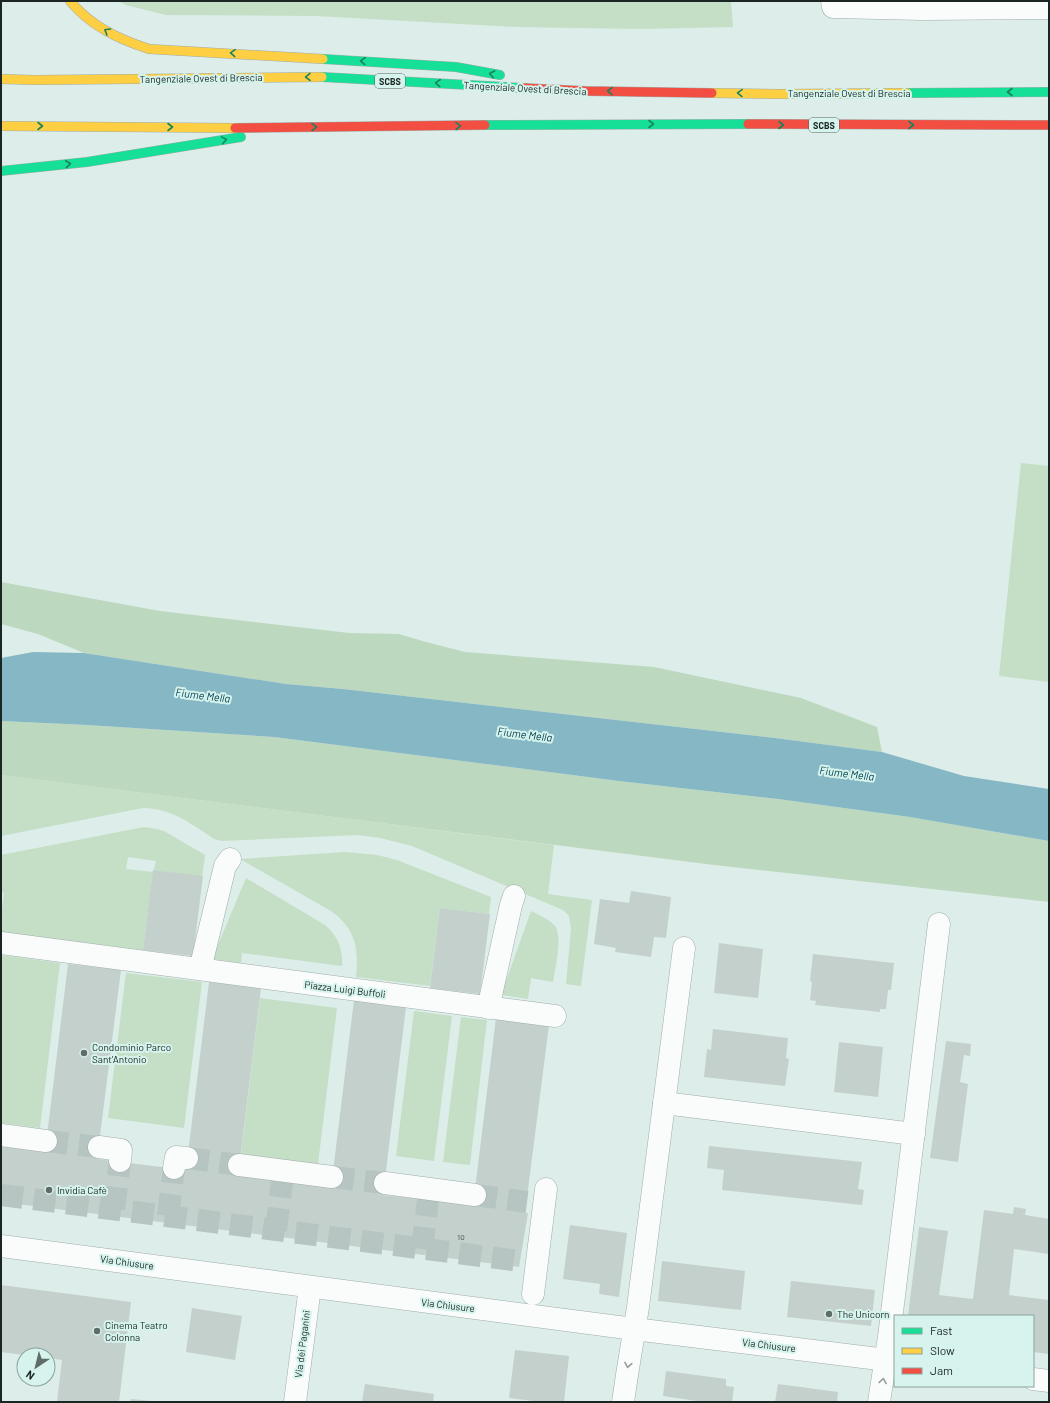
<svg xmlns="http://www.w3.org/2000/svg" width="1050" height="1403" font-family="Barlow,sans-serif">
<rect width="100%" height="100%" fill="#ddedea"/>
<!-- green -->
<g fill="#c4dfc6">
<polygon points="118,1 731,1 733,27 641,29 515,27 316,16 166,15 126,5"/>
<polygon points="1021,463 1049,466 1049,682 999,676"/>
<path d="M 1,775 L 554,845 L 548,894 L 592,900 L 581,986 L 566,984 L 571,929 L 569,916 L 563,910 L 412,846 L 380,838 L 358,835 L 222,841 L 214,839 C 190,823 173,809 143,808 L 1,836 Z"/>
<polygon points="144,827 157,829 164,831 205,855 202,877 154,870 156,861 128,857 126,869 153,872 143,950 1,932 1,916 4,893 1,892 1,855"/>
<path d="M 346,852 L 377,855 L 397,860 L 491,897 L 489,914 L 440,908 L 430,986 L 356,977 C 359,949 356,929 331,911 L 240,859 Z"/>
<path d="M 246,878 L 325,925 C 338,936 343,949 342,966 L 242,953 L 241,963 L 212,959 Z"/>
<path d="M 531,911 C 539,915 549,919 555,926 C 563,937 555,969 553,982 L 531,978 L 528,999 L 501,995 Z"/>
<polygon points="1,955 60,963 40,1128 1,1123"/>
<polygon points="126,973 202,982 184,1128 108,1118"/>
<polygon points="260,998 337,1008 318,1164 241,1154"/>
<polygon points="414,1011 452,1016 434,1161 396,1156"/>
<polygon points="461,1017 487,1020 470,1165 443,1162"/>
</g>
<!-- forest -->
<g fill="#bcd8bf">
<polygon points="1,582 160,611 349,633 399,634 426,642 465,652 654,667 801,698 877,727 882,752 775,738 343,689 286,684 84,653 38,634 1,624"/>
<polygon points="1,721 87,725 274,737 619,781 778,799 910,817 1049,841 1049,902 714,865 1,775"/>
</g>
<!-- water -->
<polygon fill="#86b7c4" points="33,652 84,653 286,684 343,689 775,738 882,752 964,776 1049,789 1049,841 910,817 778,799 619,781 274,737 87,725 1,721 1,658"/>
<!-- building -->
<g fill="#c4d0cc">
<polygon points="153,870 203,876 193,956 143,950"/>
<polygon points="631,891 671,897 666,938 654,937 651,957 615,952 616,948 594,944 600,899 629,903"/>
<polygon points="440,908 490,914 480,994 430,988"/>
<polygon points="719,943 763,949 758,998 714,993"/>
<polygon points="813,954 894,963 891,990 888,990 886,1009 880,1009 880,1012 815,1005 816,1001 810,1000 812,982 810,981"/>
<polygon points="68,964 121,970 97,1159 186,1170 209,982 261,988 238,1176 331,1188 354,1000 406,1007 383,1195 428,1200 473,1206 496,1018 549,1025 525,1213 528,1213 519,1267 1,1202 1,1146 45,1152"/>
<polygon points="713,1029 788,1038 786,1058 789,1059 785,1086 704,1077 707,1049 711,1050"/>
<polygon points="946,1041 971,1044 970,1056 964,1055 960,1082 968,1084 958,1162 930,1158"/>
<polygon points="839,1042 883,1047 878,1097 834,1092"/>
<polygon points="709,1146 862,1162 858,1189 864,1190 862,1205 722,1190 724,1170 707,1168"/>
<polygon points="1014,1207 1026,1209 1025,1215 1049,1219 1049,1254 1014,1249 1009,1295 1049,1300 1049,1354 1033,1352 1033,1316 908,1316 919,1227 948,1231 939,1295 973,1299 984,1210 1013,1214"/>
<polygon points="570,1225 627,1233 619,1297 599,1294 600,1284 563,1279"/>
<polygon points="662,1261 745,1271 741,1310 658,1301"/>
<polygon points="791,1281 875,1290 871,1326 787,1317"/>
<polygon points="1,1285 131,1302 119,1402 57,1402 62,1360 48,1358 48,1355 24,1355 1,1352"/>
<polygon points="192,1308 242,1316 235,1360 186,1352"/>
<polygon points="515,1350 569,1356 564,1402 542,1402 509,1398"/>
<polygon points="666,1371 726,1379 726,1386 734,1387 732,1402 697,1402 697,1401 663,1396"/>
<polygon points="365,1384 434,1394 433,1402 362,1402"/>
<polygon points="778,1384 838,1392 837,1402 775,1402"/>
<polygon points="131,1399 151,1401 151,1402 130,1402"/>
</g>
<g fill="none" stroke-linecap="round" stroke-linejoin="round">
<!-- street-tunnel -->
<g stroke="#b6c5c2" stroke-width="22" stroke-dasharray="22 11" stroke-linecap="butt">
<polyline points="46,1141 99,1147"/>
<polyline points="187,1158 239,1165"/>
<polyline points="332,1177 385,1183"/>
<polyline points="1,1195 520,1261"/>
<polyline points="475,1195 527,1202"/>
<polyline points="114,1209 120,1161"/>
<polyline points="168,1216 174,1168"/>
<polyline points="276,1230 282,1182"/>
<polyline points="422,1249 428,1200"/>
</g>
<defs>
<g id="street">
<polyline points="832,1 833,7 922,9 1049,8"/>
<polyline points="1,943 555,1016"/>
<polyline points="202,969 203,957 225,866 230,859"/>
<polyline points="489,1008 491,995 511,905 514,896"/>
<polyline points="664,1103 914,1134"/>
<polyline points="1,1135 46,1141"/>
<polyline points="99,1147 121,1150 120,1161"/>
<polyline points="239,1165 332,1177"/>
<polyline points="174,1168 176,1157 187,1158"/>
<polyline points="385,1183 475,1195"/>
<polyline points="1,1246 634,1329 895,1361"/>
<polyline points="533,1294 546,1189"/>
<polyline points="1033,1379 1049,1381"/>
<polyline points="295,1402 310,1287"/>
<polyline points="623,1402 627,1375 638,1307 684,948"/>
<polyline points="879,1402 889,1337 939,924"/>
</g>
<g id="fast">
<polyline points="323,59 456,67 500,75"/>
<polyline points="322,77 523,88"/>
<polyline points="907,93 1049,92"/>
<polyline points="485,125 748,124"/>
<polyline points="1,171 87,162 241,137"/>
</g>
<g id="slow">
<path d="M 70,1 C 91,26 118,39 149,49 L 323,59"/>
<polyline points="1,79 35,80 322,77"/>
<polyline points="712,93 779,94 907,93"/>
<polyline points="1,126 235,128"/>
</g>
<g id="jam">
<polyline points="523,88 585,91 712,93"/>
<polyline points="748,124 1049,125"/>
<polyline points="235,128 485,125"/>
</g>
</defs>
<!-- street casing -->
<use href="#street" stroke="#9faca9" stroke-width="23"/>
<!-- fast casing -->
<use href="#fast" stroke="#9faca9" stroke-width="10"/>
<!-- slow casing -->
<use href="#slow" stroke="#9faca9" stroke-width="10"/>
<!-- jam casing -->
<use href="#jam" stroke="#9faca9" stroke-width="10"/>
<!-- street -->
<use href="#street" stroke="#fafcfc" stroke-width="22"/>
<!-- fast -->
<use href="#fast" stroke="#16e098" stroke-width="9"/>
<!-- slow -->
<use href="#slow" stroke="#ffcf43" stroke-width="9"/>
<!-- jam -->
<use href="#jam" stroke="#f24e42" stroke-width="9"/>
</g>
<!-- one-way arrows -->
<defs><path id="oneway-chevron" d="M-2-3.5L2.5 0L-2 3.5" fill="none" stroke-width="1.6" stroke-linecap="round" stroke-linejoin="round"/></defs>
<g stroke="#18835e">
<use href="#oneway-chevron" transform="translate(107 31) rotate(-149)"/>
<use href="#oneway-chevron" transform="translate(233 53) rotate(-177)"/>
<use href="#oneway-chevron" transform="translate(363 61) rotate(-177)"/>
<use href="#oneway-chevron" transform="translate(492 74) rotate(-169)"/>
<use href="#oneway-chevron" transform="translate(308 77) rotate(179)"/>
<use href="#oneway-chevron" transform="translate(438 83) rotate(-177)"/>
<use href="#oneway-chevron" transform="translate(610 91) rotate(-179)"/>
<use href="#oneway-chevron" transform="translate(1010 92) rotate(180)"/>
<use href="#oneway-chevron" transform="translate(740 93) rotate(-179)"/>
<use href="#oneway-chevron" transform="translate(651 124)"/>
<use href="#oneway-chevron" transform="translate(781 125)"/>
<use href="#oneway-chevron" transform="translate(911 125)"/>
<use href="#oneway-chevron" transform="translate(40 126)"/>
<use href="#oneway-chevron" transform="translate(458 126) rotate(-1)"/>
<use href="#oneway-chevron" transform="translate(170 127)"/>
<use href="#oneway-chevron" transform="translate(314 127) rotate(-1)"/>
<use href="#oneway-chevron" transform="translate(224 140) rotate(-10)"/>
<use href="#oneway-chevron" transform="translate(68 164) rotate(-6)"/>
</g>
<g stroke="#969c9b">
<use href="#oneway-chevron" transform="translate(628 1365) rotate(100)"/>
<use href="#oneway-chevron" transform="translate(883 1381) rotate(-81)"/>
</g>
<!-- markers -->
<g fill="#5f6c69" stroke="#d6f4ed" stroke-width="1.5">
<circle cx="84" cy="1053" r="4"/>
<circle cx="49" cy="1190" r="4"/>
<circle cx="829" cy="1314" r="4"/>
<circle cx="97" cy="1331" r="4"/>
</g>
<g text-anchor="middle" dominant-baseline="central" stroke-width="4" stroke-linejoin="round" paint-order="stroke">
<!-- number labels -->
<g font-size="8" fill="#45504e">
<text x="461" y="1237">10</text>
</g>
<!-- shield labels -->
<g fill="#d6f4ed" stroke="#536460" stroke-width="1">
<rect x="375" y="74" width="30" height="14" rx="3"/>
<rect x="809" y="118" width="30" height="14" rx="3"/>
</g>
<g font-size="9" font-weight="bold" fill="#1b2624">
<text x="390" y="81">SCBS</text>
<text x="824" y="125">SCBS</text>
</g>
<!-- street labels -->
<g font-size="10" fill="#1b2624" stroke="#d6f4ed">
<text transform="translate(201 78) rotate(-1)">Tangenziale Ovest di Brescia</text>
<text transform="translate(525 88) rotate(3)">Tangenziale Ovest di Brescia</text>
<text x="849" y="93">Tangenziale Ovest di Brescia</text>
<text transform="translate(345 989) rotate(7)">Piazza Luigi Buffoli</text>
<text transform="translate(127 1262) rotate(8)">Via Chiusure</text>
<text transform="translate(448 1305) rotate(7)">Via Chiusure</text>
<text transform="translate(302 1344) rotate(-83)">Via dei Paganini</text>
<text transform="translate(769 1345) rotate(7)">Via Chiusure</text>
</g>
<!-- poi labels -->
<g font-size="10" fill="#1b2624" stroke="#d6f4ed" text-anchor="start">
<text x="92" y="1047">Condominio Parco<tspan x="92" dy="12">Sant'Antonio</tspan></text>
<text x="57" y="1190">Invidia Cafè</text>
<text x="837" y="1314">The Unicorn</text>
<text x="105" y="1325">Cinema Teatro<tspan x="105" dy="12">Colonna</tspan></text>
</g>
<!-- water labels -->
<g font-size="11" font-style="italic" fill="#054150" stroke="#d6f4ed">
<text transform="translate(203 695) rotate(7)">Fiume Mella</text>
<text transform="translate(525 734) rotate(7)">Fiume Mella</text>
<text transform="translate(847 773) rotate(7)">Fiume Mella</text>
</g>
</g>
<!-- border -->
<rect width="1050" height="1403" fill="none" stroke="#1b2624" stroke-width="4"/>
<!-- legend -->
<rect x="894" y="1315" width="140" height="72" fill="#d6f4ed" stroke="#8ba29d"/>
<rect x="902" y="1328" width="20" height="6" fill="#16e098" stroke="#8ba29d"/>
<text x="930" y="1335" font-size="12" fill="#1b2624">Fast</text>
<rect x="902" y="1348" width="20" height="6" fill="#ffcf43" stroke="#8ba29d"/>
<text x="930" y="1355" font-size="12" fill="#1b2624">Slow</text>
<rect x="902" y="1368" width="20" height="6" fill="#f24e42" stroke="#8ba29d"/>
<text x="930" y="1375" font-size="12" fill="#1b2624">Jam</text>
<!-- north arrow -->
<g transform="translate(36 1367) rotate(215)"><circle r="19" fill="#d6f4ed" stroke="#8ba29d"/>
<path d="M0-3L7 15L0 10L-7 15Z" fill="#5f6c69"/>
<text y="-6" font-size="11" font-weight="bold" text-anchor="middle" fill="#1b2624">N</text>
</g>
</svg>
